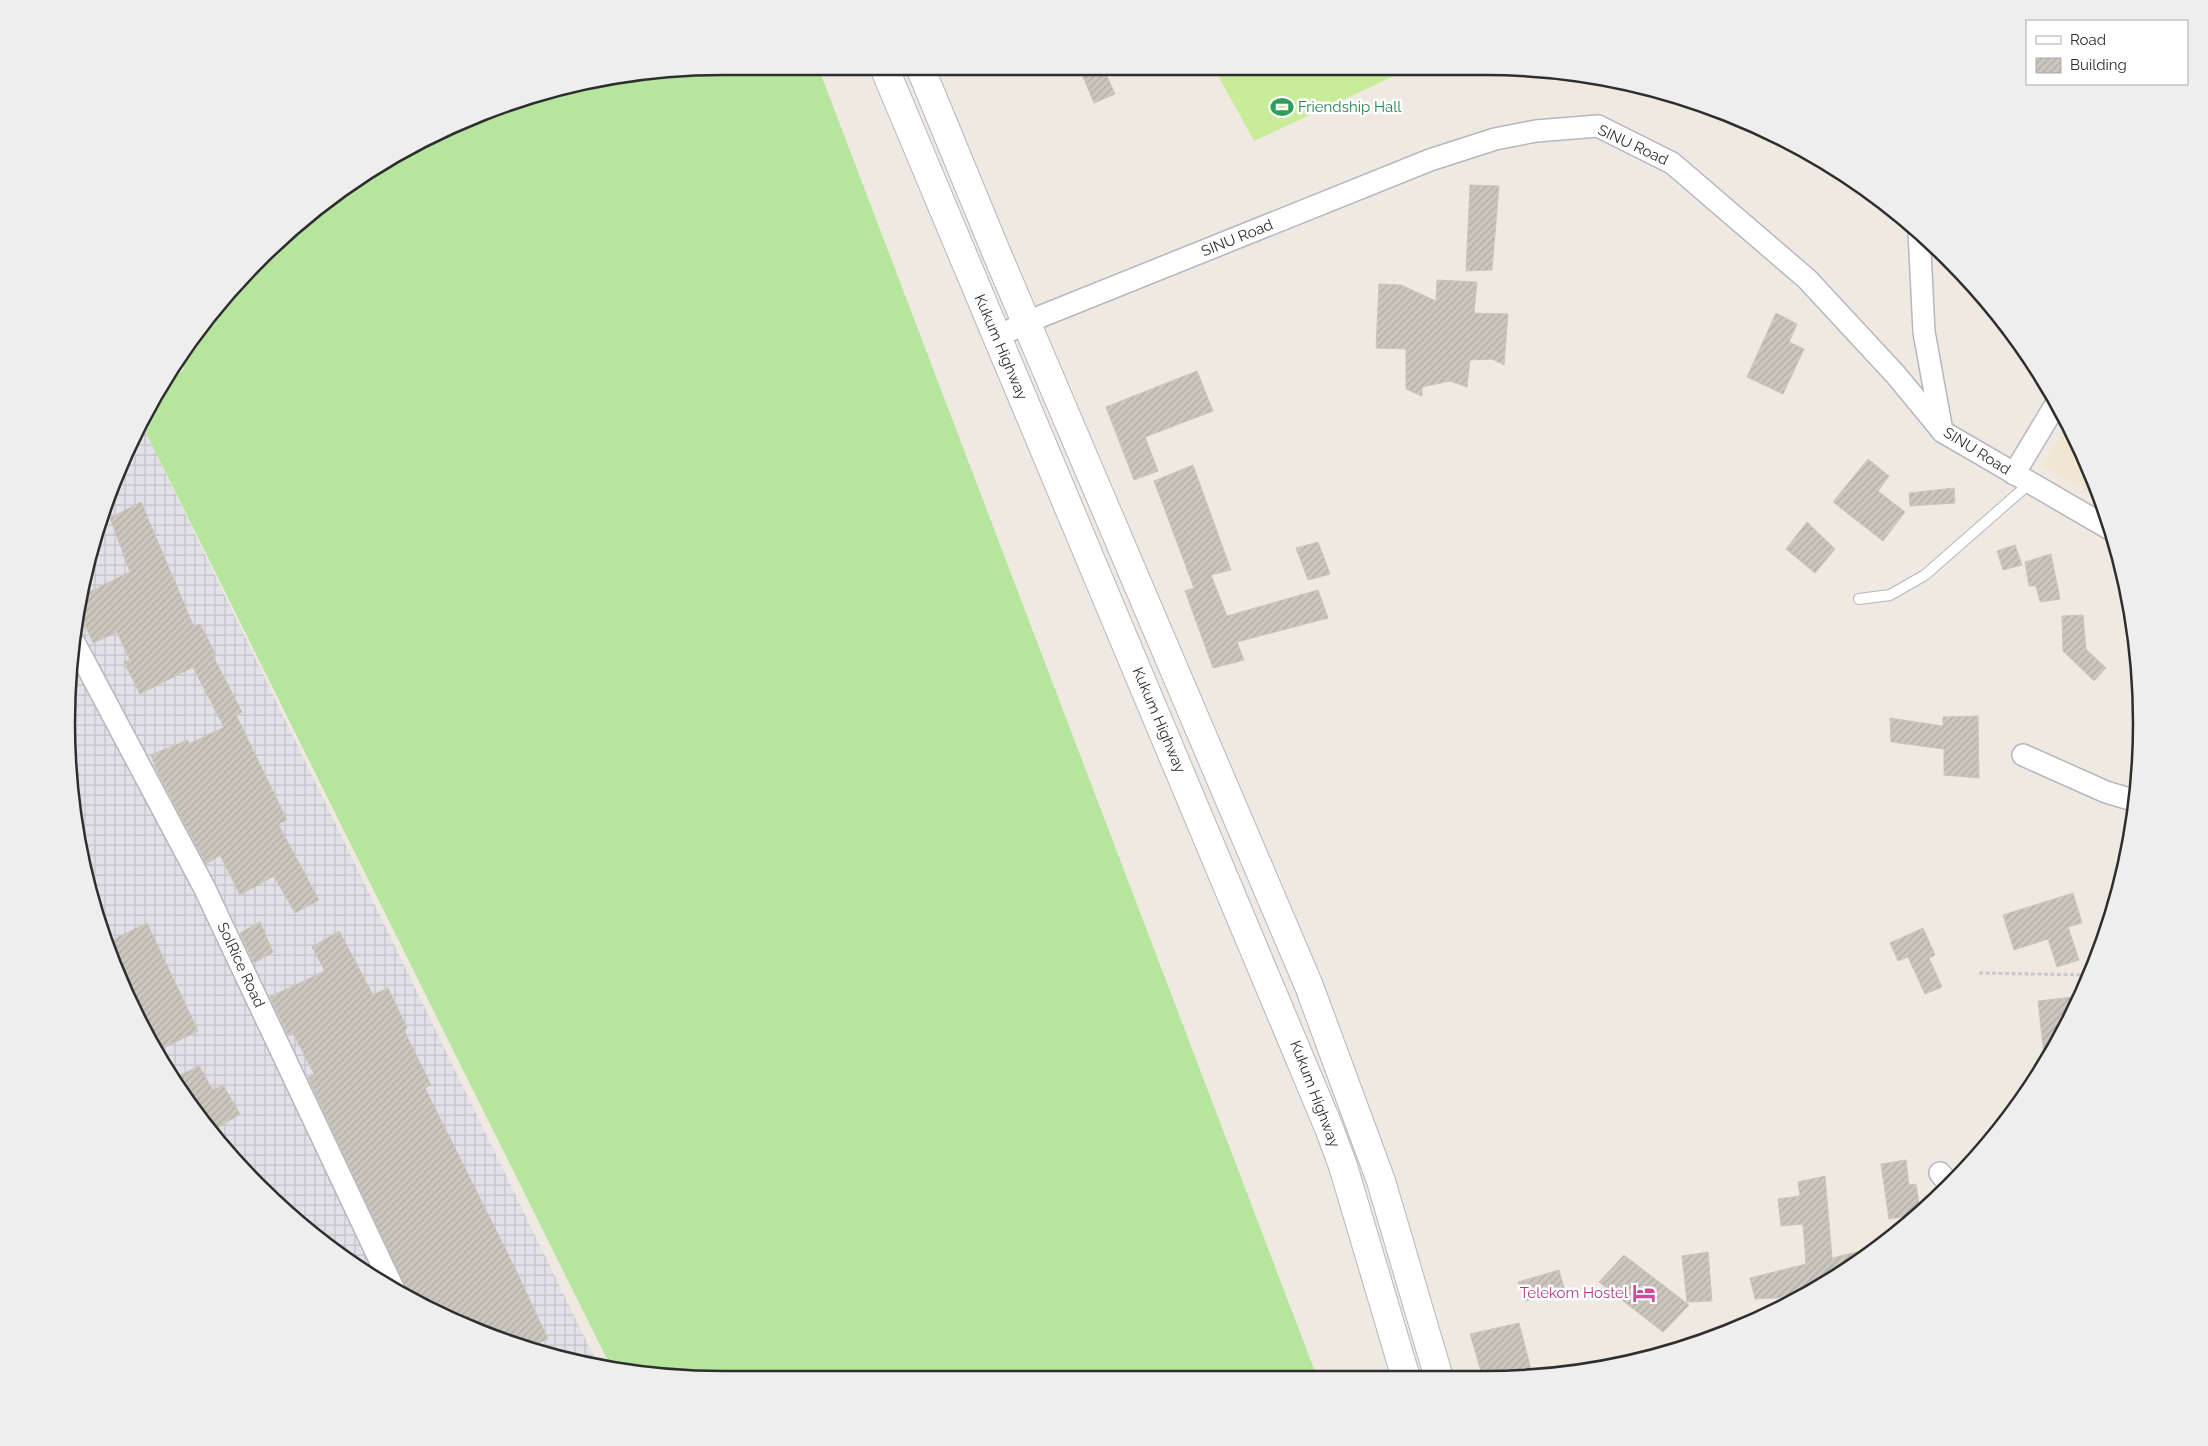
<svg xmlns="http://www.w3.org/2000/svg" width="2208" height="1446" font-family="Raleway,sans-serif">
<defs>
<pattern id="industrial-grid" width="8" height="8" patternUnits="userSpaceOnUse" patternTransform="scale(1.25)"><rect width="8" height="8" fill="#e3e1e8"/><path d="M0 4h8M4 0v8" fill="none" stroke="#c3c1c7"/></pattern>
<pattern id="building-hatch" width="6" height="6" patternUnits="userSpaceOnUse" patternTransform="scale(1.25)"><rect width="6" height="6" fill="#cbc7bf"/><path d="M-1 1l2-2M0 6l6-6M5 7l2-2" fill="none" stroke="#afaba4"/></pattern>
</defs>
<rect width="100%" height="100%" fill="#efe9e1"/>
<!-- industrial -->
<polygon fill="url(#industrial-grid)" points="141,423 597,1363 471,1330 394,1292 290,1217 177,1088 116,975 89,893 72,808 68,680 101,512"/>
<!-- education -->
<polygon fill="#f0e6d1" points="2068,423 2074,432 2098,497 2042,466"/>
<!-- grass -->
<polygon fill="#b6e59e" points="637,72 820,72 1317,1377 638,1374 611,1367 141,423 152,399 184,369 180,356 202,323 259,258 358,177 512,101"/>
<!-- pitch -->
<polygon fill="#c9ec9a" points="1216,72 1403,72 1254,141"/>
<!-- building -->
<g fill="url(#building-hatch)" stroke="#cbc5ba">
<polygon points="1081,72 1105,72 1115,94 1094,103"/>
<polygon points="1470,185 1499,186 1492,270 1466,271"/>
<polygon points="1437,280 1477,282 1474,313 1508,314 1504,365 1492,359 1470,360 1467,387 1450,381 1422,387 1422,396 1406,389 1406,349 1376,348 1379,284 1401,285 1436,301"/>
<polygon points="1776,313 1797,324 1789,342 1804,349 1783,394 1747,377"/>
<polygon points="1197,371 1213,411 1145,437 1158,471 1134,480 1106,407"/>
<polygon points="1868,459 1889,476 1878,491 1905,512 1883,541 1833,502"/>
<polygon points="1193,465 1231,570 1211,575 1227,616 1318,590 1328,618 1237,642 1244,660 1213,668 1185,591 1194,588 1154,481"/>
<polygon points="1954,488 1955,503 1910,506 1909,493"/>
<polygon points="141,502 194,627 200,624 216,655 213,656 242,712 236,715 287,820 278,824 319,900 295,913 274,876 240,895 220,855 206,864 158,773 151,755 188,740 189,744 224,727 193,667 140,694 124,662 130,660 117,632 93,643 81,615 85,594 130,572 110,518"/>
<polygon points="1807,522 1835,549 1815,573 1786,549"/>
<polygon points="1318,542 1330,574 1308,580 1296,548"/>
<polygon points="2015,545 2022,565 2003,570 1997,551"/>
<polygon points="2051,554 2060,599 2040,602 2036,586 2029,586 2025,562"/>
<polygon points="2083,615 2086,649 2106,668 2094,681 2063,651 2062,616"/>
<polygon points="1978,716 1979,778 1944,775 1944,749 1891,742 1890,718 1943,726 1943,717"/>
<polygon points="2073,893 2082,923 2068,927 2079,960 2057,967 2048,939 2014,950 2003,915"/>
<polygon points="260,922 273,952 254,963 240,933"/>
<polygon points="147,923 198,1031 157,1051 116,975 106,943"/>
<polygon points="1923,928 1935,955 1929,958 1942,987 1925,994 1908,957 1898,961 1890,943"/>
<polygon points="339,931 373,995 388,988 407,1028 404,1030 431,1085 425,1088 514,1266 548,1339 532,1346 471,1330 406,1297 406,1287 308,1078 314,1074 293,1033 288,1035 270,997 325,971 312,947"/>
<polygon points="2073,997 2074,1006 2054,1051 2045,1064 2038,1001"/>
<polygon points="199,1066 213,1090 223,1085 240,1114 214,1130 177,1088 172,1079"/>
<polygon points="1906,1160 1909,1185 1916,1184 1920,1211 1915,1215 1889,1219 1881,1164"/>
<polygon points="1825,1176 1832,1258 1873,1248 1874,1251 1799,1297 1755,1299 1750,1278 1806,1264 1803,1224 1781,1226 1778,1199 1800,1196 1798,1182"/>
<polygon points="1708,1252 1712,1301 1687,1302 1682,1256"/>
<polygon points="1624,1255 1689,1305 1663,1332 1599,1282"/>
<polygon points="1559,1270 1565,1291 1525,1301 1518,1282"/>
<polygon points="1519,1323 1533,1377 1483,1378 1470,1334"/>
</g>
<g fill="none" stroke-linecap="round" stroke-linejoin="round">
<defs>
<polyline id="lane" points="1859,599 1890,595 1925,575 2030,483"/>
<g id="street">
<polyline points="1919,231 1924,332 1942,431"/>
<polyline points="997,337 1027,322 1430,160 1495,139 1536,131 1598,126 1672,163 1807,279 1896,375 1943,432 2110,529"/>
<polyline points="2014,474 2056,404"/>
<polyline points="75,644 204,887 395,1292"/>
<polyline points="2023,755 2106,792 2136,801"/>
<polyline points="1940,1173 1949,1184"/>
</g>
<g id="secondary">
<polyline points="886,72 1329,1128 1343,1166 1406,1378"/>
<polyline points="922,72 997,254 1309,986 1381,1181 1439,1378"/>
</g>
</defs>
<!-- lane casing -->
<use href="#lane" stroke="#b4b7c1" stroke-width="12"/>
<!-- street casing -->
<use href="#street" stroke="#b4b7c1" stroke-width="24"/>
<!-- secondary casing -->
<use href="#secondary" stroke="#b4b7c1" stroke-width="30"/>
<!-- path -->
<polyline stroke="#c9c9c9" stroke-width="3" stroke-dasharray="4 2.5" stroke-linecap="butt" points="1979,973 2089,975"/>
<!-- lane -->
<use href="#lane" stroke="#fff" stroke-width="10"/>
<!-- street -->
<use href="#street" stroke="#fff" stroke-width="21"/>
<!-- secondary -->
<use href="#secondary" stroke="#fff" stroke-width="28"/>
</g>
<!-- icons -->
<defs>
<symbol id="stadium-bare" viewBox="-9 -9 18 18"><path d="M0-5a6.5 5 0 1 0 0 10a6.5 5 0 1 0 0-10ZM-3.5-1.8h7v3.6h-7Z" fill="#2e9e5b" stroke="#fff" stroke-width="2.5" paint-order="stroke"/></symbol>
<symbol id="hotel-bare" viewBox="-9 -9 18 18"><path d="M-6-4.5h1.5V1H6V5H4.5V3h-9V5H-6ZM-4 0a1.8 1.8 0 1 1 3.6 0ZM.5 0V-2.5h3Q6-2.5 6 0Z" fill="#d1479c" stroke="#fff" stroke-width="2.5" paint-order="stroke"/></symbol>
</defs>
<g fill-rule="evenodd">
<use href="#stadium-bare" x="1266" y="91" width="32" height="32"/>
<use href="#hotel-bare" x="1628" y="1277" width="32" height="32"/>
</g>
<g text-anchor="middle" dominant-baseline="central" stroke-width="5" stroke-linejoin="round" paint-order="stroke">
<!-- leisure labels -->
<g font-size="15" fill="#27864d" stroke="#fff" text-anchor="start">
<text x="1298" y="107">Friendship Hall</text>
</g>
<!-- street labels -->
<g font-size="15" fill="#2e2e2e" stroke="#fff">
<text transform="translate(1633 145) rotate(25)">SINU Road</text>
<text transform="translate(1237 238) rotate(-22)">SINU Road</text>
<text transform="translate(1001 347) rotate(67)">Kukum Highway</text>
<text transform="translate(1977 451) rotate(32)">SINU Road</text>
<text transform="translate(1159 720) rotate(67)">Kukum Highway</text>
<text transform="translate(241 965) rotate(65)">SolRice Road</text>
<text transform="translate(1315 1094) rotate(69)">Kukum Highway</text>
</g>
<!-- hotel labels -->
<g font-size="15" fill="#b23c85" stroke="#fff" text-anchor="end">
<text x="1628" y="1293">Telekom Hostel</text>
</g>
</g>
<!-- crop -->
<path d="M0 0H2208V1446H0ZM723 75H1485A648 648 0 0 1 2133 723V723A648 648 0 0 1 1485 1371H723A648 648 0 0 1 75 723V723A648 648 0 0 1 723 75Z" fill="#eee" fill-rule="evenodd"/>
<path fill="none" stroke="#2e2e2e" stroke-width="2.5" d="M723 75H1485A648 648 0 0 1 2133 723V723A648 648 0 0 1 1485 1371H723A648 648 0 0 1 75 723V723A648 648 0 0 1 723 75Z"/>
<!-- legend -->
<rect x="2026" y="20" width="162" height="65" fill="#ffffff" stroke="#ababab"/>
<rect x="2036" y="36" width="25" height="8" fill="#ffffff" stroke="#ababab"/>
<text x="2070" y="45" font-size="15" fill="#2e2e2e">Road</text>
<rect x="2036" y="58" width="25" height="15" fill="url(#building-hatch)" stroke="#ababab"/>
<text x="2070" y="70" font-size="15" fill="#2e2e2e">Building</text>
</svg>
